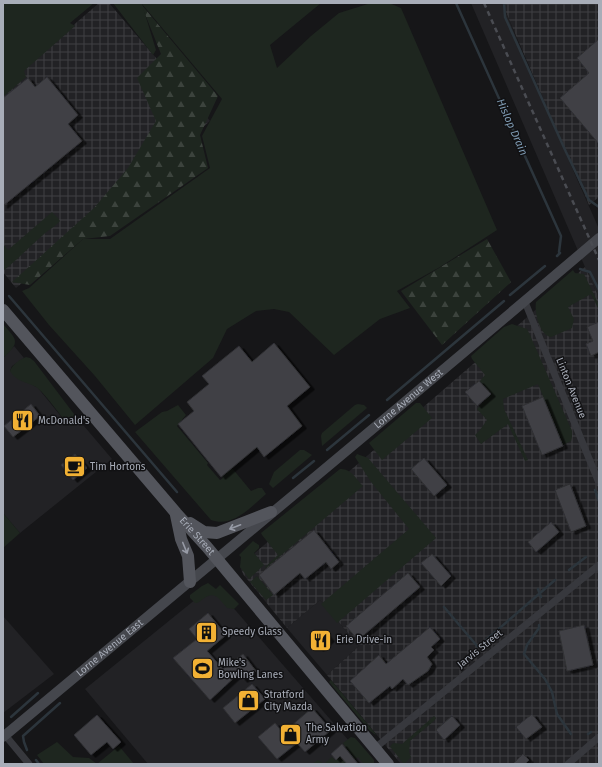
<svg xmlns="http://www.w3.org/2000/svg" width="602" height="767" font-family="'Fira Sans',sans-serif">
<defs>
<pattern id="industrial-grid" width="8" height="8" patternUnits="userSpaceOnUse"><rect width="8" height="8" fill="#222225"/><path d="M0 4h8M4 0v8" fill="none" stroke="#3f3f43"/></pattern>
<pattern id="forest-firs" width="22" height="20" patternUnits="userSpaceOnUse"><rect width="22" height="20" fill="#1e261f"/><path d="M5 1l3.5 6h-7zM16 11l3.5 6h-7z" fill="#3c433d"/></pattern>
<filter id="shadow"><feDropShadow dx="4.5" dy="2.5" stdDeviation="0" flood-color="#0009"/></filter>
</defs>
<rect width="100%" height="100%" fill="#161618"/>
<!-- built -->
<g fill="#222225">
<polygon points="471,3 502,3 541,97 599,229 599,298 585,267"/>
<polygon points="14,346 24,358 12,366 10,371 38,388 68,425 76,423 78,419 112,459 20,533 3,513 3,358"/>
<polygon points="217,589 369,764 148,764 85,689 207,590"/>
<polygon points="320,600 359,646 327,675 287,628"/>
<polygon points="3,616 54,674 3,713"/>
</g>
<!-- industrial -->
<g fill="url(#industrial-grid)">
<polygon points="99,3 109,3 210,121 16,288 3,272 3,86"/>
<polygon points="502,3 599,3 599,197 589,205"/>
<polygon points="585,267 599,298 599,764 401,764 327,675 359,646 320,600 287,628 243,574 240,566"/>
</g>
<!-- grass -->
<g fill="#1e261f">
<polygon points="3,3 94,3 70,23 75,26 24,71 26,77 3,97"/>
<polygon points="113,3 321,3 270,45 277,68 311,36 339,13 371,3 389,3 401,8 497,230 440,267 397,291 410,308 380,319 334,355 289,312 274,309 256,311 227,329 213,358 135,425 95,376 49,325 22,291 29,288 83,239 110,239 210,168 202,136 222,99 142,4 156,50 153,55"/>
<path d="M 52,212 L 58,218 L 60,221 C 55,227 48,230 43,235 C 29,247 17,260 3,271 L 3,244 L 8,250 Z"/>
<path d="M 573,270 L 575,273 L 584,274 L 599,305 L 599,310 L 591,294 L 568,307 L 574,319 L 572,328 L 551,337 C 540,336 534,312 536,302 Z"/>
<path d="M 3,324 C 17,340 21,342 3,358 Z"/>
<polygon points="512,324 527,329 530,335 572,431 572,437 571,441 563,445 538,384 503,399 504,409 528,460 525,461 508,424 481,444 475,435 480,430 487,420 477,409 490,395 480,381 485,375 472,359 471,356 504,327"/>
<path d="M 26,357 L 30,358 L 34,361 L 74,414 L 78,419 L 76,423 L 72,426 L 68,425 C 61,416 44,392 36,387 C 27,382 15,381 10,371 C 12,365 20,359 26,357 Z"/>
<polygon points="416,403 420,403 432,418 382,460 369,443"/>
<polygon points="358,404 364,405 367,408 322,446 321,436 322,433 355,405"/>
<path d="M 178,405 L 186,415 L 177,426 L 208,463 L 207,465 L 220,480 L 223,478 L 222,476 L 232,468 L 251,491 L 258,488 L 262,488 L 266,494 C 251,507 233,528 211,520 L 135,432 L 162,412 L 167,411 Z"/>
<polygon points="300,450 304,450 312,455 273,488 269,484 274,472"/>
<polygon points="357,454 368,458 436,538 337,623 321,604 409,529 371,482 355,457"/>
<path d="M 340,469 C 351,468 356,479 363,486 L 266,568 L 265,567 L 278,555 L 262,535 L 261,533 Z"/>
<polygon points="3,513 20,533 3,548"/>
<polygon points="253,541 259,545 259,548 254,553 264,565 249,579 240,567 241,557 239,555"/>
<polygon points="257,576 273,595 266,600 250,582"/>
<path d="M 208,583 L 216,589 L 220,585 L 239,604 L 234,609 L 227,608 C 219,599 215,590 203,599 C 200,601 199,603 195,603 L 190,598 L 190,595 L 202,586 Z"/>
<polygon points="331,680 375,733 376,735 370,731 329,682"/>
<polygon points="434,716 436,718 434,721 410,741 409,752 411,757 404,764 392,749 390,747 392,744 394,743 402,744"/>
<polygon points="351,737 355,738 374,760 374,764 364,764 358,757 350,764 312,764 318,760 324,764 332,757 335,760 340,757 343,760 350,754 343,743"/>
<polygon points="57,742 73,757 89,758 97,764 119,746 134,764 44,764 37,755"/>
</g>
<!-- forest -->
<g fill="url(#forest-firs)">
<polygon points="141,4 218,96 200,135 208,168 110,236 83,239 30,285 12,282 94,208 128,168 156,121 137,78 161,54"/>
<polygon points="487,239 511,282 442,345 401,291"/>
</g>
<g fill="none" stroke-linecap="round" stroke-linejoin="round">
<!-- stream -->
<g stroke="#2c353c" stroke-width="2.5">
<polyline points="456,3 561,236 559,252"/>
<polyline points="504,3 505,17 566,152 589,200 599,207"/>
<polyline points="557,256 560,253"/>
<polyline points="580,269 590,272 599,290"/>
<polyline points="510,295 545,266"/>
<polyline points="9,296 177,492"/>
<polyline points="387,400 504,301"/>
<polyline points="327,450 369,415"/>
<polyline points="293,478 314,461"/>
<polyline points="595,490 599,501"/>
<polyline points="569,570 586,557"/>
<polyline points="538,589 541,597"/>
<polyline points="444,607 478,647 555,580"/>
<polyline points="539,625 539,628 527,645 524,654 545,679 552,692 557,714 571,734"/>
<polyline points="11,717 38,693"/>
<polyline points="588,734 591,732"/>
<polyline points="27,750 24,742 23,736 60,703"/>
<polyline points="36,760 39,764"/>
</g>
</g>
<!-- building -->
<g fill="#404145" stroke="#303034" filter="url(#shadow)">
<polygon points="599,39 599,144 560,98 589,73 577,58"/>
<polygon points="47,77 78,115 68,124 82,141 3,206 3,98 28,78 35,87"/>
<polygon points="599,322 599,353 599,352 591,356 586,344 593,341 587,327"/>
<polygon points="274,343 310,387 287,406 302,426 264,457 257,447 221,477 178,424 194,411 187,402 209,384 202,376 239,346 252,362"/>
<polygon points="479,381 491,394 477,406 465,392"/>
<polygon points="543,397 563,446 542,455 522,406"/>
<polygon points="31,404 40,416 13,437 4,426"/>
<polygon points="75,454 87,468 73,480 61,465"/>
<polygon points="424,458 447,485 434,496 411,469"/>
<polygon points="570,484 586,526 571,532 555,490"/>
<polygon points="551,522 559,532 536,552 528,542"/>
<polygon points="314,530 339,562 331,569 326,562 305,579 300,573 274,595 259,575"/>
<polygon points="432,554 451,576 441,586 421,563"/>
<polygon points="408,573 420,587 358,640 346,626"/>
<polygon points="208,613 226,635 207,651 223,669 243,654 256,671 243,680 238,674 210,700 173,658 197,639 189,629"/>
<polygon points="584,625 593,665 567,671 559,631"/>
<polygon points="430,627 440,639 431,647 434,650 427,657 432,664 428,671 408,685 403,679 392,689 390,686 369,703 350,681 379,655 386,664"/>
<polygon points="323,631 330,639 319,649 312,641"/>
<polygon points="252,684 265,699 235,723 223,708"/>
<polygon points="312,708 331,730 305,752 297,743 277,759 258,737 275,723 283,733"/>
<polygon points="532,714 542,727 526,739 516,727"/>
<polygon points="97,715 121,742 113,749 107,742 91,755 74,735"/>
<polygon points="452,716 460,725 444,740 436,730"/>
<polygon points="342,744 358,764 347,764 340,756 336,760 331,754"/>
<polygon points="523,754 529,760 525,764 513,764"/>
</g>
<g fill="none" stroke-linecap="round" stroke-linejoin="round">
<!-- minor -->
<g stroke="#37383d" stroke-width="7">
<polyline points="525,302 599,483"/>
<polyline points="5,735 29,764"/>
<polyline points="375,748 599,565"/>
<polyline points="568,764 599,737"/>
</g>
<!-- secondary -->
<path stroke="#45474d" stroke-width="10" id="s1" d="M 3,737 C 202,571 402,406 599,238"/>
<!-- primary -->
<g stroke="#53555c" stroke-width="12">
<path id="s2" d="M 3,310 L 176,513 L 207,547 L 388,764"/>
<polyline points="176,515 181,539 188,556 190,582"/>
<polyline points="190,523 204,532 217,533 271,512"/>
</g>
<!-- rail -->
<polyline stroke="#4a4c52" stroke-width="2.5" stroke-dasharray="5 4" stroke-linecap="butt" points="484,3 599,260"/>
</g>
<!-- one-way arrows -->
<defs><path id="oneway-shaft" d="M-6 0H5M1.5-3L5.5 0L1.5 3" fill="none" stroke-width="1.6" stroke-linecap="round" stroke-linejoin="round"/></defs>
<g stroke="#979ba6">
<use href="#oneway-shaft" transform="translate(235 527) rotate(159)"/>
<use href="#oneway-shaft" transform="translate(185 548) rotate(68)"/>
</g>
<!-- icons -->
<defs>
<symbol id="restaurant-square" viewBox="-11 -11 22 22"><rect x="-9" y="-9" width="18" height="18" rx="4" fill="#f2b134" stroke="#111113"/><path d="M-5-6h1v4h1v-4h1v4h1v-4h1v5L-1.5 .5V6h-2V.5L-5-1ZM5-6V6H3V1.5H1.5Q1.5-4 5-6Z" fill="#111"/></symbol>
<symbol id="cafe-square" viewBox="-11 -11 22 22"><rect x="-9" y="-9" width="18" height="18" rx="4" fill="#f2b134" stroke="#111113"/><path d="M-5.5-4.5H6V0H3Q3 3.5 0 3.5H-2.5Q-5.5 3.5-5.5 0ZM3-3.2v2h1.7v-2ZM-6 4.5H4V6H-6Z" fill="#111"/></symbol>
<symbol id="building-square" viewBox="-11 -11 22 22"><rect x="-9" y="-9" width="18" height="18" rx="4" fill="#f2b134" stroke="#111113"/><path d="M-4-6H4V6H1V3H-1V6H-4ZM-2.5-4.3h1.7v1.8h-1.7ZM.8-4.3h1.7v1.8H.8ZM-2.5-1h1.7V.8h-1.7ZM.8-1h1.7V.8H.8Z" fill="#111"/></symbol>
<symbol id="stadium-square" viewBox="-11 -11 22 22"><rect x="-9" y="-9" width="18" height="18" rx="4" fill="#f2b134" stroke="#111113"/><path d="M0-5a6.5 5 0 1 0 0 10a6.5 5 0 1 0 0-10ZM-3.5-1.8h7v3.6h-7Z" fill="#111"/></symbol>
<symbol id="shop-square" viewBox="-11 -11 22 22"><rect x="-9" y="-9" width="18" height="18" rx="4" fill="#f2b134" stroke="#111113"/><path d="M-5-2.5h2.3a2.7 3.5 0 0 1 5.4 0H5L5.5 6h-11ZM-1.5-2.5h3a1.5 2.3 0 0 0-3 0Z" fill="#111"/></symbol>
</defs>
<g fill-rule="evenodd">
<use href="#restaurant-square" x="10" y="408" width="25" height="25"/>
<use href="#cafe-square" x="62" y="454" width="25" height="25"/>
<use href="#building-square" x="194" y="620" width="25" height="25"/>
<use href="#restaurant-square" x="308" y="628" width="25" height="25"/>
<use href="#stadium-square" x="190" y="656" width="25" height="25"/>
<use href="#shop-square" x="236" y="688" width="25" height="25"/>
<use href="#shop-square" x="278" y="722" width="25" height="25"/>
</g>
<g text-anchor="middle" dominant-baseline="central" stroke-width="3" stroke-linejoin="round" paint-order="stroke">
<!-- street labels -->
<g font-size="10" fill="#a8adb8" stroke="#111113">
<text transform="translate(571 388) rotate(68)">Linton Avenue</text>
<text stroke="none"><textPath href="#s1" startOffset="528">Lorne Avenue West</textPath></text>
<text stroke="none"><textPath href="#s2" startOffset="298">Erie Street</textPath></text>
<text stroke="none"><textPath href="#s1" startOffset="139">Lorne Avenue East</textPath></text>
<text transform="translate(480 649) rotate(-39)">Jarvis Street</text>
</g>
<!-- poi labels -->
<g font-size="10" fill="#a8adb8" stroke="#111113" text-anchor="start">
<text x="38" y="421">McDonald's</text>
<text x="90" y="467">Tim Hortons</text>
<text x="222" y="632">Speedy Glass</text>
<text x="336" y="640">Erie Drive-in</text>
<text x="218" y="663">Mike's<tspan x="218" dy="12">Bowling Lanes</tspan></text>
<text x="264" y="695">Stratford<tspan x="264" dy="12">City Mazda</tspan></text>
<text x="306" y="728">The Salvation<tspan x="306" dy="12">Army</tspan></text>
</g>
<!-- water labels -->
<g font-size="11" font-style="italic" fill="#7f9bb3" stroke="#111113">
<text transform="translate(512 127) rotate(66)">Hislop Drain</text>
</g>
</g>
<!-- border -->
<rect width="602" height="767" fill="none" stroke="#a8adb8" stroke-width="8"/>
</svg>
